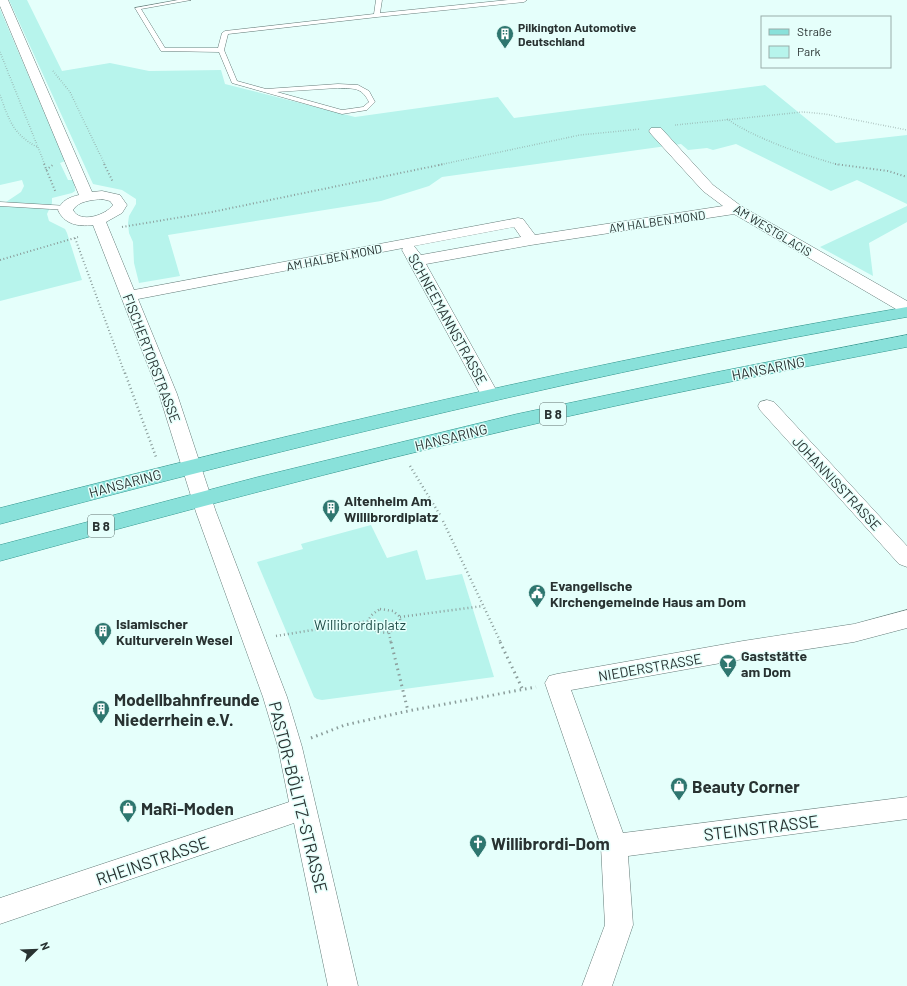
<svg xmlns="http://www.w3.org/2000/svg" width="907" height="986" font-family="Barlow,sans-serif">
<rect width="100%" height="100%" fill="#e5fffb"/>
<!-- green -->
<g fill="#b7f4ec">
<polygon points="9,0 27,0 62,71 110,63 149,71 221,70 225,84 355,117 498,97 514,118 765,85 836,143 907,135 907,204 857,180 831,191 736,144 713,150 707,148 688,150 681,144 442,177 429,186 381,201 168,235 180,276 139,283 134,263 133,242 129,233 128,223 129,216 136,204 136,199 122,190 93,184"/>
<polygon points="0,9 65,161 60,163 68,180 74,180 75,191 72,193 52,198 52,203 47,214 49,221 65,229 67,233 82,280 0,301 0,206 21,192 24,186 22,180 0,185"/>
<polygon points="907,206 907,222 869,243 873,276 820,247"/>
<polygon points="371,525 387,558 417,550 426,580 462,574 494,677 322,700 317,699 314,697 257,562 303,549 301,544"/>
</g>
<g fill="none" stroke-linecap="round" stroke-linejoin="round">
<defs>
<g id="service">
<path d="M 178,0 L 191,0 L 141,9 L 165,48 L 218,48 L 222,33 L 225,31 L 374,14 L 376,0 L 382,0 L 380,13 L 508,0 L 527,0 L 524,2 L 377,17 L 228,34 L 224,50 L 237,81 L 266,89 L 338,84 L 358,85 L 369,91 L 375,102 L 367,110 L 342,114 L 232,83 L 219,52 L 161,51 L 135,8 ZM 338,88 C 353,89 361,86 369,102 L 363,107 L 342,110 L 277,92 Z"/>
<polygon points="0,202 68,206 72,208 68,210 0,206"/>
</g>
<g id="minor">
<path d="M 0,0 L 8,0 L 92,192 L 102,191 L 120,195 L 127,205 L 122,213 L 106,222 L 134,290 L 518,218 L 523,219 L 535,235 L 723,206 L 703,191 L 651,134 L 649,131 L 651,128 L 661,128 L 713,185 L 741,206 L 907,301 L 907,313 L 901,312 L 734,214 L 531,245 L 426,264 L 499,395 L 496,399 L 490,401 L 484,399 L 481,395 L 402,250 L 403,248 L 138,299 L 177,394 L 216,512 L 287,697 L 302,747 L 358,986 L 328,986 L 294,823 L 0,924 L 0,898 L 289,802 L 278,747 L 263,697 L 196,512 L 159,394 L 93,225 C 78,227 64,224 58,210 C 62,200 70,197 79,195 L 0,6 ZM 102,199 L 110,201 L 113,205 C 106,215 80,224 73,210 C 78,201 92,200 102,199 ZM 514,227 L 521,237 L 421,255 L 414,246 Z"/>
<polygon points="767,400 774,402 907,546 907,567 899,564 760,410 758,406 760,402"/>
<polygon points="907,610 907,628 854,642 743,659 571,690 623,833 907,797 907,819 628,856 633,925 612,986 582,986 605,925 601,846 545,683 549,676 557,674 743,641 854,624"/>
</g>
<g id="primary">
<path d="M 907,307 L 907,317 C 601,370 300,445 0,524 L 0,508 C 300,431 601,359 907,307 Z"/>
<path d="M 907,335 L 907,347 C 777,372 646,398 517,428 C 344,468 172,514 0,561 L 0,545 L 258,477 L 517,414 L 712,373 Z"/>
</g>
</defs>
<!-- service casing -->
<use href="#service" stroke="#657c79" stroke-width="1"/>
<!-- minor casing -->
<use href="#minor" stroke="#657c79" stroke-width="1"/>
<!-- primary casing -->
<use href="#primary" stroke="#34978f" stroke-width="1"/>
<!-- path-far3 -->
<g stroke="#8b9d9b" stroke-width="1.5" stroke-dasharray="0.5 2" stroke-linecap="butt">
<polyline points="0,52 45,165"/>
<polyline points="53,71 70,92 105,165"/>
<path d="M 0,95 C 9,120 13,134 37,147"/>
<path d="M 727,119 C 756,139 804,155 839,165"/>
<polyline points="675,125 803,112 825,114 907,130"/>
<polyline points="439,165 580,135 640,129"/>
</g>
<!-- path-far2 -->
<g stroke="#8b9d9b" stroke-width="2" stroke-dasharray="1 2.5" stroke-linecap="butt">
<polyline points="44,164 56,193"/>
<polyline points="104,164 113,182"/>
<polyline points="835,164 888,171 907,177"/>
<polyline points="46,170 54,164"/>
<polyline points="122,227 212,212 444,164"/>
<polyline points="75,238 125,374"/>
<polyline points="0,260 78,237"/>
</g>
<!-- path-far1 -->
<g stroke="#8b9d9b" stroke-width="2.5" stroke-dasharray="1 3" stroke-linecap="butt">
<polyline points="125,373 156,457"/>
<polyline points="410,466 440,515"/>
<polyline points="443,521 501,643"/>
<path d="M 380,609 L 393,611 L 399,616 L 401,622 C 393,635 379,636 369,625 C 368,616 373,614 380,609 Z"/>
<polyline points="400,617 483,606"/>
<polyline points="389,633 391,643"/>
<polyline points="276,636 368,621"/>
</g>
<!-- path -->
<g stroke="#8b9d9b" stroke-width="3" stroke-dasharray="1.5 4" stroke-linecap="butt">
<polyline points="391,642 408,711"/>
<polyline points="500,642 523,690"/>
<polyline points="311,738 345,725 408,711 536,687"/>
</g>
<!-- service -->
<use href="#service" fill="#fff" fill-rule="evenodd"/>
<!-- minor -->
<use href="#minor" fill="#fff" fill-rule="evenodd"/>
<!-- primary -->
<use href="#primary" fill="#89e1da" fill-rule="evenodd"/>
</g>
<!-- icons -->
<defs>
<symbol id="building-pin" viewBox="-11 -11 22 30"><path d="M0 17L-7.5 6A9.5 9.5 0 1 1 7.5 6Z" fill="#2e766f" stroke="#e5fffb"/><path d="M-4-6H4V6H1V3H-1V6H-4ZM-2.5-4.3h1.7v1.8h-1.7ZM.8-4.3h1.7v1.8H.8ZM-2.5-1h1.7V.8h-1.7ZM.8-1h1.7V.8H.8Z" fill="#fff"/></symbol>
<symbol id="civic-pin" viewBox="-11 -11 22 30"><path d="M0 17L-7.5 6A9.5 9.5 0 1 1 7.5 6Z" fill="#2e766f" stroke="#e5fffb"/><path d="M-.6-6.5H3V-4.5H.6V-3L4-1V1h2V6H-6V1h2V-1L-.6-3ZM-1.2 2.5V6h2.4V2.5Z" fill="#fff"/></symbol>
<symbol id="bar-pin" viewBox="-11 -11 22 30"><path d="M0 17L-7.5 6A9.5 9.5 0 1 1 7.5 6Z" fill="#2e766f" stroke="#e5fffb"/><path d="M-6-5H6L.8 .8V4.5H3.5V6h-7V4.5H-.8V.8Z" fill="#fff"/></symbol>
<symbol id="shop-pin" viewBox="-11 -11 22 30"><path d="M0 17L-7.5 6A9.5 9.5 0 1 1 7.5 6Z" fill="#2e766f" stroke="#e5fffb"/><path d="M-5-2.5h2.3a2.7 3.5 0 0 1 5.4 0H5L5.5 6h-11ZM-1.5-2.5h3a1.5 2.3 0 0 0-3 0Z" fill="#fff"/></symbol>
<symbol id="church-pin" viewBox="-11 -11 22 30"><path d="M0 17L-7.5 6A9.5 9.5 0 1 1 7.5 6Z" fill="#2e766f" stroke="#e5fffb"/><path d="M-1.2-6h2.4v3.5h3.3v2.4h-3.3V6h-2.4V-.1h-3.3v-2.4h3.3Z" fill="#fff"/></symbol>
</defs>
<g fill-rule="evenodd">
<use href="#building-pin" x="495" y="24" width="20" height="27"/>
<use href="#building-pin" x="321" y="498" width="20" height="27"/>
<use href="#civic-pin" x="527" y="583" width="20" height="27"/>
<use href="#building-pin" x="93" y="621" width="20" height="27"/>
<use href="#bar-pin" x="718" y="653" width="20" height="27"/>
<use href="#building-pin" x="91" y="699" width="20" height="27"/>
<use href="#shop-pin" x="669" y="776" width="20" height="27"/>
<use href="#shop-pin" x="118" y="798" width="20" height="27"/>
<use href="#church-pin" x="468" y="833" width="20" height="27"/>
</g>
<g text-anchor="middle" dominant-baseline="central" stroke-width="3" stroke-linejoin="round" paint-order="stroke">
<!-- far-poi labels -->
<g font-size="12" font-weight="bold" fill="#283231" stroke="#e5fffb" text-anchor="start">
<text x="518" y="27">Pilkington Automotive<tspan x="518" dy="14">Deutschland</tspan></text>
</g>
<!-- far-street labels -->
<g font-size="12" fill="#283231" stroke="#e5fffb">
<text transform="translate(657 221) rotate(-8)">AM HALBEN MOND</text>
<text transform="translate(773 230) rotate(31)">AM WESTGLACIS</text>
<text transform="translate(334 257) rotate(-11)">AM HALBEN MOND</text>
</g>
<!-- shield labels -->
<g fill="#e5fffb" stroke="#61706e" stroke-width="1">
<rect x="540" y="403" width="26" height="22" rx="3"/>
<rect x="88" y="515" width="26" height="22" rx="3"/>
</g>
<g font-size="13" font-weight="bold" fill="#283231">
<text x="553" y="414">B 8</text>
<text x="101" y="526">B 8</text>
</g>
<!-- street labels -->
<g font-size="14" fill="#283231" stroke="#e5fffb">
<text transform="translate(448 319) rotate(61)">SCHNEEMANNSTRASSE</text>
<text transform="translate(152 358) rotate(69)">FISCHERTORSTRASSE</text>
<text transform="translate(768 368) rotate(-11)">HANSARING</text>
<text transform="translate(451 437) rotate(-14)">HANSARING</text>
<text transform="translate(125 483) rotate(-15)">HANSARING</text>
<text transform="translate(837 483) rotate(47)">JOHANNISSTRASSE</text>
<text transform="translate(650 667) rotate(-10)">NIEDERSTRASSE</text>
</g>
<!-- poi labels -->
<g font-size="14" font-weight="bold" fill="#283231" stroke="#e5fffb" text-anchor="start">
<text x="344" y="500">Altenheim Am<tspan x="344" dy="16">Willibrordiplatz</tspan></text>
<text x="550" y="585">Evangelische<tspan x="550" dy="16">Kirchengemeinde Haus am Dom</tspan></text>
<text x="116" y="623">Islamischer<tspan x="116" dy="16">Kulturverein Wesel</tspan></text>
<text x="741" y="655">Gaststätte<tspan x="741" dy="16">am Dom</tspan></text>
</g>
<!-- park labels -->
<g font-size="14" fill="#1e4c47" stroke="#e5fffb">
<text x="360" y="624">Willibrordiplatz</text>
</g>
<!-- near-poi labels -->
<g font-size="17" font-weight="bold" fill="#283231" stroke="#e5fffb" text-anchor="start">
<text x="114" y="699">Modellbahnfreunde<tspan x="114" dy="20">Niederrhein e.V.</tspan></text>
<text x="692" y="786">Beauty Corner</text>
<text x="141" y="808">MaRi-Moden</text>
<text x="491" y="843">Willibrordi-Dom</text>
</g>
<!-- near-street labels -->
<g font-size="17" fill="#283231" stroke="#e5fffb">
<text transform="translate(299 797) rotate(76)">PASTOR-BÖLITZ-STRASSE</text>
<text transform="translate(761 827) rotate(-7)">STEINSTRASSE</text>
<text transform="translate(152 860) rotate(-19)">RHEINSTRASSE</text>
</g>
</g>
<!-- legend -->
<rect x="761" y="16" width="130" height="52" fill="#e5fffb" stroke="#99adaa"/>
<rect x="769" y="29" width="20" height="6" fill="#89e1da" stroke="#99adaa"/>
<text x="797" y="36" font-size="12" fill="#283231">Straße</text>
<rect x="769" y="46" width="20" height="12" fill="#b7f4ec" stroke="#99adaa"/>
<text x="797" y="56" font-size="12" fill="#283231">Park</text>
<!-- north arrow -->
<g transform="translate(36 950) rotate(67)" stroke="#e5fffb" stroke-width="3" paint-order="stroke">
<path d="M0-3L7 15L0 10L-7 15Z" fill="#283231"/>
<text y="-6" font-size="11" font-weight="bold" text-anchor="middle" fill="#283231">N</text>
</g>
</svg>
